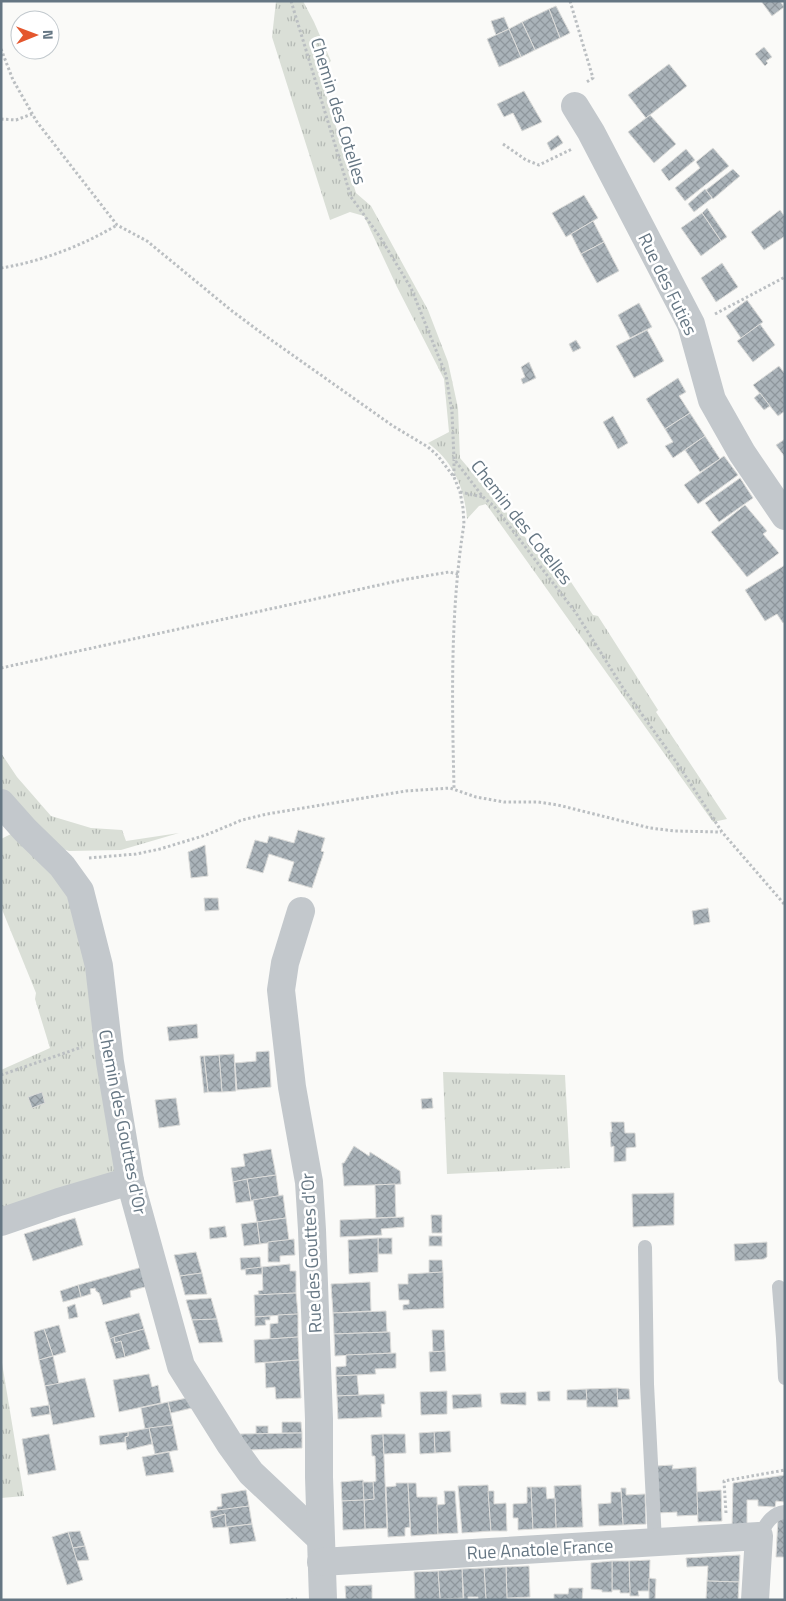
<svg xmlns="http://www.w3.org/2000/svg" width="786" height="1601" font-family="'Titillium Web',sans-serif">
<defs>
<pattern id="grass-tufts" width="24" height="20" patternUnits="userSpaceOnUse" patternTransform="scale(1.25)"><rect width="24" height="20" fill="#dadfd7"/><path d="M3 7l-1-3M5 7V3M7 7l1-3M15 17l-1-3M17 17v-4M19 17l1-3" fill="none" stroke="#b4b9b4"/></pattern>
<pattern id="building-cross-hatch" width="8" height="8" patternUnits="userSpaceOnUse" patternTransform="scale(1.25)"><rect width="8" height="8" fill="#aab3b9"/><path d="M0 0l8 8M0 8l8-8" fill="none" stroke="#8e969c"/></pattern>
</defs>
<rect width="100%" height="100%" fill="#fafaf8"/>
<!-- grass -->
<g fill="url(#grass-tufts)">
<path d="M 276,1 L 303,1 L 314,22 L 331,61 L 319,71 L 356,193 L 371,206 L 428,310 L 448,362 L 458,408 L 460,458 L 506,512 L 553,574 L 567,576 L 593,615 L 598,616 L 658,710 L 656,712 L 727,819 L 713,822 L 486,504 L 479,506 L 467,519 C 465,489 453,461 428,443 L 449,432 L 444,379 L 397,287 L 364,216 L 350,212 L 330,220 L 272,37 Z"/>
<polygon points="1,753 17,777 51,816 91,828 122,830 126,841 179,833 121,850 69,851 54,846 1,790"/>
<polygon points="13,833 67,891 92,978 123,1177 1,1214 1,1070 50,1048 35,999 36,993 1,907 1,839"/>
<polygon points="443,1072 565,1075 570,1168 447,1174"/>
<polygon points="1,1357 24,1496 1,1498"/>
</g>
<!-- building -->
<g fill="url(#building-cross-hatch)" stroke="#dcdcda">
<polygon points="761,1 780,1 784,7 772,16"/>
<polygon points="556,6 570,33 560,38 549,9"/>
<polygon points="549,9 560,38 535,50 522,22"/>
<polygon points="504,17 509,29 496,35 491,21"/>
<polygon points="522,22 535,50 521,57 509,29"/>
<polygon points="509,29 521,57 499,67 487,39"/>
<polygon points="764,47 772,57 766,61 768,63 765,66 755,54"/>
<polygon points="669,64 687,86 646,118 628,95"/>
<polygon points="524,91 542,122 522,131 513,113 504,117 497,104"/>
<polygon points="650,115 676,144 654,163 628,132"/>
<polygon points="558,135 563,143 551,151 547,143"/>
<polygon points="713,148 729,166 685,201 675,188 700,168 696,162"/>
<polygon points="686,149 695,160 669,181 661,170"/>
<polygon points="733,169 740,176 713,199 706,190"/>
<polygon points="705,189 712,198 694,212 688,204"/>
<polygon points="584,195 598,218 566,237 552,213"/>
<polygon points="707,208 727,237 721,241 702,213"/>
<polygon points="780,210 785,217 785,236 764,250 751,232"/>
<polygon points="702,213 721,241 701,256 681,228"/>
<polygon points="593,221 604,242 581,254 571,234"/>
<polygon points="604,242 619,271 597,283 581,254"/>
<polygon points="722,263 738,287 716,302 701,278"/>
<polygon points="747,300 763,322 741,338 726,316"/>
<polygon points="639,303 652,327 630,338 618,315"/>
<polygon points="760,324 775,345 753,362 737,341"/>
<polygon points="647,330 664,361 634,378 616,346"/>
<polygon points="576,340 581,348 573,352 569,344"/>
<polygon points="529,362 536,378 523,384 521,379 525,377 521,367"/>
<polygon points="779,366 785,374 785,411 778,416 753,385"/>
<polygon points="678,378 686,392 679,396 690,413 665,429 646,399"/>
<polygon points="760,393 770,406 764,410 754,398"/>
<polygon points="690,413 705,436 673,458 665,446 673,442 665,429"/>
<polygon points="613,416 628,443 618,449 603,422"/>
<polygon points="705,436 720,459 700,472 685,450"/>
<polygon points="785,439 785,457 776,445"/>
<polygon points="724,456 738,475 698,504 684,485"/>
<polygon points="740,478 753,498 719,522 705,503"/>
<polygon points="745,505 767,531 763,534 779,553 747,577 711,532"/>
<polygon points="785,565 785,622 783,623 777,614 765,621 745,590"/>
<polygon points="298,830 325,838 321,851 324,852 312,888 288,881 294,862 269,854 263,873 246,868 255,840 267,843 269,836 294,843"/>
<polygon points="205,845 208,876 191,878 188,852"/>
<polygon points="204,898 218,898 219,910 205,911"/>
<polygon points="708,908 710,922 694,925 692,911"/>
<polygon points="197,1024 198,1038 169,1041 167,1027"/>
<polygon points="269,1051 271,1087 237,1090 235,1063 256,1061 256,1052"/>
<polygon points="234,1054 236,1091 222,1092 219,1055"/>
<polygon points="219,1055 222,1092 208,1092 204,1056"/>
<polygon points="200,1056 204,1056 208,1092 204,1093"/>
<polygon points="42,1092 45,1103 32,1108 28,1097"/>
<polygon points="176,1098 180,1125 159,1128 155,1100"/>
<polygon points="432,1098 433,1108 422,1109 421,1099"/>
<polygon points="611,1122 624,1122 625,1133 635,1133 636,1147 626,1148 626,1161 614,1162 614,1146 611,1147 610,1132 612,1132"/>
<polygon points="354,1146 369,1156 370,1152 400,1171 401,1184 344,1186 342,1163 344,1163"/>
<polygon points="271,1149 276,1175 233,1182 231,1168 245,1166 243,1154"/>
<polygon points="276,1175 279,1196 251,1201 247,1179"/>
<polygon points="247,1179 251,1201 236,1203 233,1182"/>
<polygon points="395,1184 396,1217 376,1218 375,1185"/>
<polygon points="674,1193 674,1225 633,1227 632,1194"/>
<polygon points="283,1195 286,1218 257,1222 253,1200"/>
<polygon points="431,1215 442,1215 442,1233 432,1233"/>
<polygon points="404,1217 404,1227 381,1229 382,1235 340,1237 340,1220"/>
<polygon points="75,1218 83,1245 33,1261 24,1234"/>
<polygon points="286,1218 289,1240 260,1244 257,1222"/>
<polygon points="257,1222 260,1244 244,1246 241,1224"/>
<polygon points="225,1226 227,1237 210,1239 209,1228"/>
<rect x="429" y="1236" width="13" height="10"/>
<rect x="378" y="1238" width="14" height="16"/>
<polygon points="378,1238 378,1272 349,1274 348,1240"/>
<polygon points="294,1239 295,1255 280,1256 280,1262 268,1262 268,1242"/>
<polygon points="767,1242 767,1257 764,1259 735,1261 734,1244"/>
<polygon points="196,1252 202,1273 180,1276 174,1255"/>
<polygon points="260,1257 261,1268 241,1270 240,1258"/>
<polygon points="429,1260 442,1260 443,1272 429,1273"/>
<polygon points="290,1264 290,1271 296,1271 296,1293 259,1295 258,1291 263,1290 262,1267"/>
<polygon points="146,1266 152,1285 130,1291 131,1297 103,1305 99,1293 96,1291 95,1288 90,1289 91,1294 81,1297 78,1285"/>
<polygon points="262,1267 262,1274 246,1275 245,1269"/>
<polygon points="443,1272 444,1308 403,1310 403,1305 409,1304 409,1300 399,1300 398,1284 408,1284 408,1274"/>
<polygon points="202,1273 207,1294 185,1295 180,1276"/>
<polygon points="370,1282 371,1311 333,1313 331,1284"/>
<polygon points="78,1285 81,1297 63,1302 60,1291"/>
<polygon points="296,1293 298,1314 255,1317 254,1295"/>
<polygon points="211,1298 217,1319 192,1320 186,1300"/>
<polygon points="75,1304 78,1317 69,1319 67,1307"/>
<polygon points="386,1311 387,1332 334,1334 333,1313"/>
<polygon points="139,1313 144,1329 110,1339 105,1322"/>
<polygon points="298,1314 298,1337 270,1339 270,1324 278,1323 278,1315"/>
<polygon points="270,1316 270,1320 265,1320 266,1325 255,1326 255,1317"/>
<polygon points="217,1319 223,1342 199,1343 192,1320"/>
<polygon points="59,1325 66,1352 53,1356 44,1329"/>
<polygon points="44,1329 53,1356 39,1360 34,1332"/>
<polygon points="144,1329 150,1349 125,1357 121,1341 115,1343 114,1337"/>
<polygon points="432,1330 444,1330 445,1351 433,1352"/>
<polygon points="390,1332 391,1353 335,1356 334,1334"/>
<polygon points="114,1337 115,1343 121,1341 125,1357 116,1359 110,1339"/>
<polygon points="298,1337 299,1360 255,1363 254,1340"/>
<polygon points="445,1351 446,1371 430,1372 429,1352"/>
<polygon points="396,1353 396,1368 375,1369 376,1374 336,1376 336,1367 346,1366 346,1355"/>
<polygon points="53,1356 59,1384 45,1386 39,1360"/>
<polygon points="299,1360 301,1398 276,1399 275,1387 266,1388 265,1363"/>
<polygon points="149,1374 152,1387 158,1385 161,1403 119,1412 113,1380"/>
<polygon points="357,1375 359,1396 337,1396 336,1376"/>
<polygon points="85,1378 95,1417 53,1425 45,1386"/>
<polygon points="617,1388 629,1389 630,1399 617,1400"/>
<polygon points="617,1388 618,1407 587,1407 586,1389"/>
<polygon points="586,1389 587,1400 567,1400 567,1390"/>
<polygon points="447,1391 447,1414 421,1415 420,1392"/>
<polygon points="550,1391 550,1401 538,1401 537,1392"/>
<polygon points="526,1392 526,1405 501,1404 500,1393"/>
<polygon points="384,1394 385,1404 381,1404 382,1417 338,1419 337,1396"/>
<polygon points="481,1394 482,1407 453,1409 452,1395"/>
<polygon points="187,1398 196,1407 171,1413 168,1402"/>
<polygon points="168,1402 173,1425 145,1429 141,1408"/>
<polygon points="49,1405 50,1414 32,1417 30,1408"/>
<polygon points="282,1422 301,1422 302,1433 282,1433"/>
<polygon points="173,1425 178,1450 155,1454 149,1428"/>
<rect x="256" y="1426" width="12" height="8"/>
<polygon points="149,1428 152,1444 127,1450 125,1437 128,1436 128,1432"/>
<polygon points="450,1431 451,1452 435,1453 434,1432"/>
<polygon points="128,1432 128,1436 125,1437 125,1442 100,1445 99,1436"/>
<polygon points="434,1432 435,1453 420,1454 419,1433"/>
<polygon points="302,1433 302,1448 249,1450 240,1434"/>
<polygon points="49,1434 56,1470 28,1475 22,1439"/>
<polygon points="383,1434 387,1528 365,1529 364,1500 374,1499 373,1482 376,1481 375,1456 372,1456 371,1435"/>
<polygon points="383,1434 405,1434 406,1453 384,1454"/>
<polygon points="169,1452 174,1472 146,1476 142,1457"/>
<polygon points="673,1465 672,1469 696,1467 698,1515 677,1516 677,1512 657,1513 655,1466"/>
<polygon points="785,1475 785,1502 776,1501 775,1507 758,1506 758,1500 747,1500 747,1527 732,1528 733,1483"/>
<polygon points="363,1480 364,1500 342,1501 341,1482"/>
<polygon points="363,1482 373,1482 374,1499 364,1500"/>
<polygon points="396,1483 408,1483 410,1527 405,1528 405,1536 388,1537 386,1487 396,1486"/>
<polygon points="408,1483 416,1483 417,1497 437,1497 438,1534 411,1536"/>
<polygon points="488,1485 491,1531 462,1533 458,1486"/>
<polygon points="581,1485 583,1527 556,1528 554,1486"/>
<polygon points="527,1487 531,1487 533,1529 518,1530 518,1518 513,1518 513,1504 527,1503"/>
<polygon points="531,1487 546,1487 547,1499 555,1498 556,1528 533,1529"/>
<polygon points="621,1488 626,1488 626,1495 645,1494 646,1524 623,1525"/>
<polygon points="246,1490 249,1506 217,1511 217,1507 222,1506 221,1494"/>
<polygon points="721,1490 722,1521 698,1522 697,1492"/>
<polygon points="444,1491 455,1491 458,1533 438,1534 437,1505 445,1504"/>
<polygon points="488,1491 494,1491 494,1504 506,1503 507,1531 491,1531"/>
<polygon points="611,1492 621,1492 623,1525 599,1526 598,1504 611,1503"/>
<polygon points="364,1500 365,1529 343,1530 342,1501"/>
<polygon points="249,1506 252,1524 226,1527 225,1514 211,1518 210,1511"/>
<polygon points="225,1514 226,1527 213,1528 211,1518"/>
<polygon points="778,1518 785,1518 785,1557 776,1557"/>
<polygon points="252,1524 256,1541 230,1544 228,1527"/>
<polygon points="80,1531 85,1546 73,1548 68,1532"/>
<polygon points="68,1532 83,1580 67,1585 52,1537"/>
<polygon points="85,1546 89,1560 77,1561 73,1548"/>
<polygon points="740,1555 739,1582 707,1581 708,1566 687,1567 686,1558"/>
<polygon points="650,1560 649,1591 638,1591 639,1596 630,1596 629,1561"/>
<polygon points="612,1561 629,1561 630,1593 620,1593 620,1590 612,1590"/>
<polygon points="612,1561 612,1592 602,1592 602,1590 591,1589 591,1563"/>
<polygon points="529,1566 530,1597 507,1598 506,1567"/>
<polygon points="506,1567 507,1600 486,1600 484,1568"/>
<polygon points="484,1568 486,1600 478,1600 478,1597 468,1597 468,1600 464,1600 462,1569"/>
<polygon points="462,1569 463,1598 440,1599 438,1571"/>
<polygon points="438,1571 440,1599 415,1600 414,1572"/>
<polygon points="649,1578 656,1579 655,1600 649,1600"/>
<polygon points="707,1581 739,1582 738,1600 706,1600"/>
<polygon points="372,1585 372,1600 346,1600 345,1586"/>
<polygon points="569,1588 583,1588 582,1600 554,1600 554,1594 568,1594"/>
</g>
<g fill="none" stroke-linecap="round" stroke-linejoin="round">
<!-- path -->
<g stroke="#bbbfc2" stroke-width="3" stroke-dasharray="2.5 2.5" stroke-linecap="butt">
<polyline points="291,1 351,197 380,237 411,288 446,375 452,412 454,459 483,497 494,506 576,613 623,688 679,766 722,832 785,905"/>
<polyline points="570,1 593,78 585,83"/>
<path d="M 1,49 L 13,80 L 37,122 L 117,225 L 147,241 L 232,311 L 267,337 L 393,426 L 428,447 L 438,456 L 454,477 L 460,492 L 463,508 L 464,524 C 450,612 452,700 454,788"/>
<polyline points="1,119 16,120 32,114"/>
<polyline points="503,144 526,160 539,165 572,149"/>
<path d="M 1,268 C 40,262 84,245 117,225"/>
<polyline points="715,314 785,277"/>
<polyline points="454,476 454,460"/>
<polyline points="460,492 483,497"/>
<polyline points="1,668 402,580 449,572 458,574"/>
<polyline points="89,858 136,854 160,849 206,835 242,820 267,814 406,791 450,788 476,797 504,802 538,802 558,805 650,828 675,831 721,832"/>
<polyline points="1,1075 82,1047"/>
<polyline points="726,1513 724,1481 785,1470"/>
<polyline points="286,1600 297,1599"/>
</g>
<!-- service -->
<g stroke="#c3c8cc" stroke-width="14">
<polyline points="645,1247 647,1384 655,1542"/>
<polyline points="779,1287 783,1338 785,1378"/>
<path d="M 759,1536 C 766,1525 770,1514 785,1512"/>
</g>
<!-- minor -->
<g stroke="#c3c8cc" stroke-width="28">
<polyline points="575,106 591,132 691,324 712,400 742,453 785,516"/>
<polyline points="1,803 25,830 62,866 80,891 99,966 110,1062 130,1181 181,1366 230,1444 251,1473 320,1538"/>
<polyline points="301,911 285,963 281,990 292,1087 309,1182 312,1230 319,1419 319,1477 323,1600"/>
<polyline points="1,1222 59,1202 130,1181"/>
<polyline points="321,1562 759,1536 755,1600"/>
</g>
</g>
<g text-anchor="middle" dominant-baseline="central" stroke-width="5" stroke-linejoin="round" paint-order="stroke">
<!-- street labels -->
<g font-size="18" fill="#657683" stroke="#fff">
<text transform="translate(339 111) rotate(73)">Chemin des Cotelles</text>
<text transform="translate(668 284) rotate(64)">Rue des Futies</text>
<text transform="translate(522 522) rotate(52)">Chemin des Cotelles</text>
<text transform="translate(123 1122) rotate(79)">Chemin des Gouttes d'Or</text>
<text transform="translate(311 1253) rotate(-93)">Rue des Gouttes d'Or</text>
<text transform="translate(540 1549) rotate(-3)">Rue Anatole France</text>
</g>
</g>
<!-- border -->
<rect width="786" height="1601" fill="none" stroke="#657683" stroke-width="5"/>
<!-- north arrow -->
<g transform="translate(35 35) rotate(89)"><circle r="24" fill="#ffffff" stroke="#c1c8cd"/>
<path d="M0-4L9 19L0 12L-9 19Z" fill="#e4572e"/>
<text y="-8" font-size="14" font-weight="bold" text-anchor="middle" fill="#657683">N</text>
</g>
</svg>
